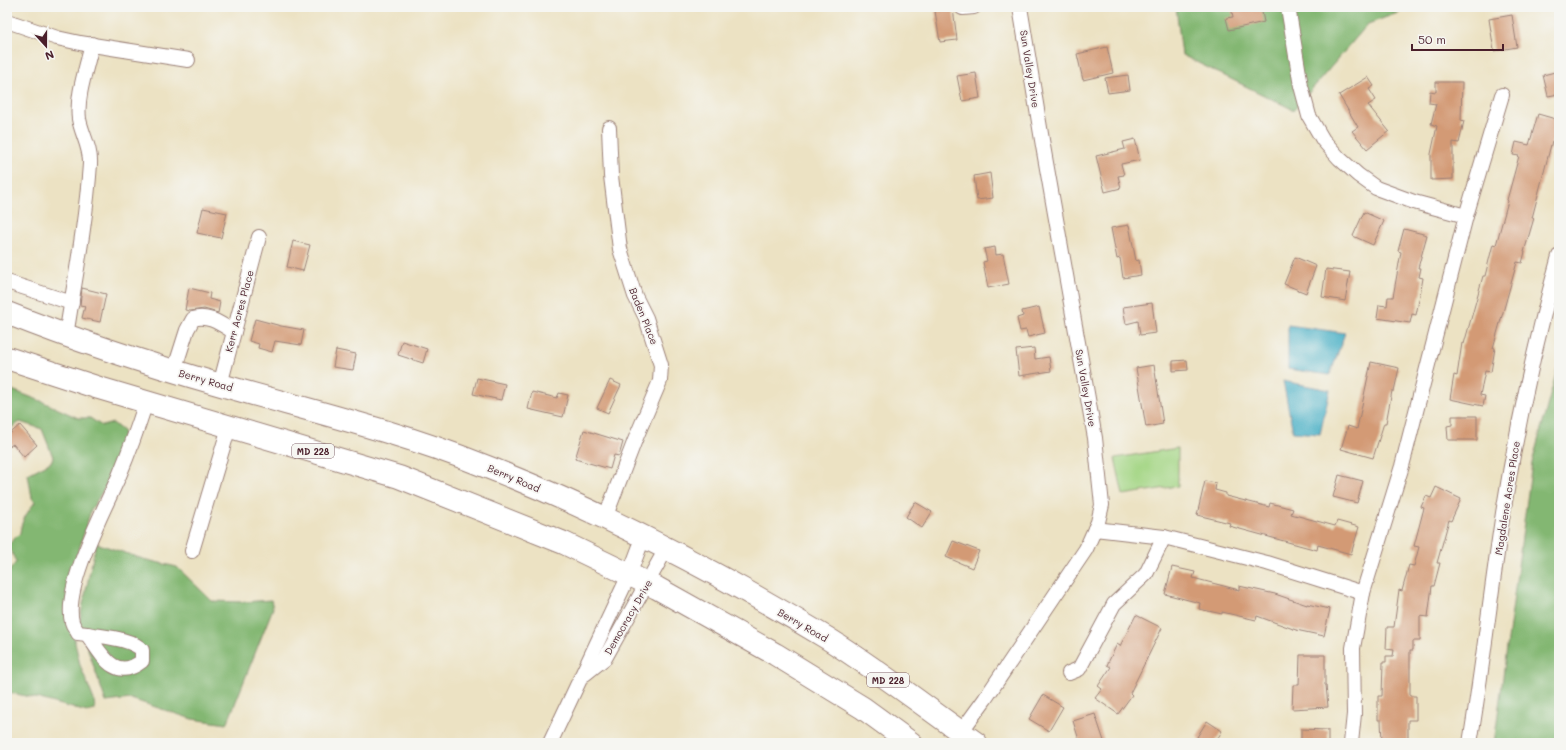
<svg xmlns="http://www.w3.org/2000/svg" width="1566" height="750" font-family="Mali,sans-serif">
<rect width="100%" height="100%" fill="#f6f6f2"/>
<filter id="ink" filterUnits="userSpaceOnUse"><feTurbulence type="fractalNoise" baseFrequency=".025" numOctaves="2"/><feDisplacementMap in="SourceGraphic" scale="8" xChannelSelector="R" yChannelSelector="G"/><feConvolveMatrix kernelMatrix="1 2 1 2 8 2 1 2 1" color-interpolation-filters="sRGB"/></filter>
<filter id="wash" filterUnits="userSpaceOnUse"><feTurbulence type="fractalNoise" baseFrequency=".012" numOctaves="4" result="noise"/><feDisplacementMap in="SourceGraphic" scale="16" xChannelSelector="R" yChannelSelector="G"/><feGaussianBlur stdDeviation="0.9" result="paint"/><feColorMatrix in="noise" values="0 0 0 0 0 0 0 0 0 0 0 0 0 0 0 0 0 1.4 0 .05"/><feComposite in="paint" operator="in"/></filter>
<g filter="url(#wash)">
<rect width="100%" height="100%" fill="#ece2c3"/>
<!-- green -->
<polygon fill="#a4d685" stroke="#777a58" points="1178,448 1178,486 1123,495 1115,458"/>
<!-- forest -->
<g fill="#83b772" stroke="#666b4e">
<polygon points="1176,7 1414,7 1368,24 1294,110 1182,55"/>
<polygon points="1559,362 1559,743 1494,743 1532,463"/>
<path d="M 7,388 L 41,401 L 78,418 L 90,418 L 102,426 L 113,423 L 124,432 L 117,457 L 107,484 L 91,510 L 72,573 L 67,606 L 80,665 L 94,700 L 95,710 L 87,712 L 40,699 L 7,692 L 7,574 L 16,562 L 8,545 L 20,533 C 21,520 28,512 35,502 L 32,498 L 28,474 L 51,462 L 53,457 L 42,429 L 20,422 L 7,431 Z"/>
<polygon points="96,543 143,559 177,567 212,601 244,602 271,600 273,608 227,724 192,719 131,699 106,702 79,623"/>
</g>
<!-- water -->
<g fill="#45aec5" stroke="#486678">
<polygon points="1288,325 1345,333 1330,375 1288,369"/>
<polygon points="1283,381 1330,390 1320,434 1293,432"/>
</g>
<g id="blocks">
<!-- building -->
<g fill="#d39a75">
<polygon points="1231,7 1261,7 1264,22 1229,30 1226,18 1233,17"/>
<polygon points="953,8 957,40 940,42 935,11"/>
<polygon points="1512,15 1517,47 1494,51 1489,19"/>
<polygon points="1107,47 1113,73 1083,80 1077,54"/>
<polygon points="1559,71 1559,94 1548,96 1543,75"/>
<polygon points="976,73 980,98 962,101 957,76"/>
<polygon points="1128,75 1130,90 1108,93 1105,78"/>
<polygon points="1368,77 1374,86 1369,89 1376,100 1368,105 1389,131 1367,149 1352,131 1358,127 1339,95"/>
<polygon points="1436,82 1462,82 1461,120 1464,121 1459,143 1453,142 1453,179 1431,180 1431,154 1437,126 1431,124 1436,104 1429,103 1430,91 1436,92"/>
<polygon points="1538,114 1559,120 1559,137 1558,143 1552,141 1532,218 1534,218 1524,252 1525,252 1522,263 1517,262 1493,348 1495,348 1491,372 1485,371 1480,395 1485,396 1483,406 1450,399 1454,375 1457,376 1462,343 1464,344 1483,276 1485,276 1493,244 1496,245 1508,201 1507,200 1519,156 1513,155 1516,142 1529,145"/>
<polygon points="1135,139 1140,160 1121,164 1124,175 1118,176 1121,188 1105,192 1096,156 1125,149 1123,142"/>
<polygon points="990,173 993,198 977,200 974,176"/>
<polygon points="203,208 227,213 221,238 197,233"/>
<polygon points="1364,212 1384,221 1373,245 1353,236"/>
<polygon points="1129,225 1136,261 1139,260 1141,275 1123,278 1120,258 1117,259 1111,228"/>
<polygon points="1404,229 1427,235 1418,268 1421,268 1419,277 1423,278 1421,290 1416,315 1412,314 1410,323 1377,318 1379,305 1387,306 1388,297 1393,297 1401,252 1398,251"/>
<polygon points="293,241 310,245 303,271 287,267"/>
<polygon points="995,247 996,255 1003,254 1009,284 988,288 983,262 987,261 984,249"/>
<polygon points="1295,257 1316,266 1306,293 1284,284"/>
<polygon points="1326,269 1350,272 1345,301 1322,297"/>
<polygon points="82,288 106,294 100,322 82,318 85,306 80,305"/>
<polygon points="189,288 210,293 209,299 220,302 218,313 204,309 190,311 185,310"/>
<polygon points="1152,303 1156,333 1140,335 1138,321 1126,324 1123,307"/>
<polygon points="1039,307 1045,333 1028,337 1026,330 1020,331 1017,318 1023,316 1022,311"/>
<polygon points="255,319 281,326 304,330 301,345 275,341 272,352 258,348 259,344 249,341"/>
<polygon points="402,341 427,349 423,363 398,355"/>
<polygon points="1034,348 1035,359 1049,357 1051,371 1019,376 1016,350"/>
<polygon points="336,350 356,354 353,370 333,367"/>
<polygon points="1187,360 1188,370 1173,371 1173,361"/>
<polygon points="1371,362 1399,368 1394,391 1392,391 1386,423 1384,423 1373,458 1341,449 1348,426 1357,429"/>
<polygon points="1154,365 1163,424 1146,427 1136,368"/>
<polygon points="477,378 505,384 501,400 473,394"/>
<polygon points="610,380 621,385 608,413 597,408"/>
<polygon points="532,392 557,398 559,393 568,395 563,417 528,409"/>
<polygon points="1452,416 1477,416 1477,440 1448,440 1447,426 1452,425"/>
<polygon points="20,425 37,445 24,457 13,444 7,448 7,436"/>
<polygon points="584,430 623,442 619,456 614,455 610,469 575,459"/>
<polygon points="1339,475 1363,481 1357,503 1333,497"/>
<polygon points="1205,481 1216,483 1215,490 1226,493 1226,496 1269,507 1270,503 1293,509 1291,514 1335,526 1337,521 1359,527 1351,554 1318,545 1317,550 1229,526 1230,523 1197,515"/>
<polygon points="1436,487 1461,499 1451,521 1449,520 1437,563 1440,563 1434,586 1432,586 1428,617 1420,616 1420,641 1413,641 1413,650 1410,650 1410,696 1416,696 1416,720 1408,720 1408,743 1382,743 1381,720 1378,720 1378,696 1382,696 1383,662 1386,662 1386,656 1393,656 1394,650 1386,649 1387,627 1394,627 1399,590 1402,591 1409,565 1414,566 1419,547 1414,546 1424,508 1421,507 1426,496 1431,498"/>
<polygon points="915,502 932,512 922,528 906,517"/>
<polygon points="953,541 979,551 972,568 946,557"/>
<polygon points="1172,567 1195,572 1193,578 1239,590 1239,586 1275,594 1307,605 1307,604 1330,609 1324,636 1296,630 1257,616 1256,620 1222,612 1222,614 1199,609 1200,603 1165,594"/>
<polygon points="1136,615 1162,628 1130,693 1132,695 1118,714 1095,698 1102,689 1098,686 1111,667 1107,665 1117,644 1120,646"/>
<polygon points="1300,655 1325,655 1325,685 1326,685 1328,707 1292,709 1293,685 1299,685"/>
<polygon points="1043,695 1063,707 1049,731 1029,719"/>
<polygon points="1095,714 1104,741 1097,743 1080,743 1073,721"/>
<polygon points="1207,721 1222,731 1215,743 1197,743 1200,739 1197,737"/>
<polygon points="1301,729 1328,730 1328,743 1301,743"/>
</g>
</g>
</g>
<g filter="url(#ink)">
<use href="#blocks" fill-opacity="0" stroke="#9b8077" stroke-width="1"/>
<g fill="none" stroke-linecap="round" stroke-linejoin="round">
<defs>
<g id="street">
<polyline points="961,7 963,8 974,7"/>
<polyline points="1288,7 1301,86 1309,116 1323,140 1339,158 1358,175 1376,188 1414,202 1466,216"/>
<polyline points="7,21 57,38 80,43 188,60"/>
<polyline points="7,282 72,303"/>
<path d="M 66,336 C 75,279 86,222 90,164 C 91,148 82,135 79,119 C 76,96 87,67 92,44"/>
<path d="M 174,371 L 187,330 L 193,319 C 208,314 221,324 234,332"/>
<polyline points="220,385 259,237"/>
<polyline points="605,518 635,440 660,381 661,365 646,318 635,296 620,249 611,176 609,128"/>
<polyline points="1095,529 1164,537 1267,563 1363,593"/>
<polyline points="192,551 229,427"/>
<path d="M 87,634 L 78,633 C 76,629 73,626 72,622 C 63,587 104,510 119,476 C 129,452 138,427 146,402"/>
<path d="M 87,634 C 103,637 131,638 142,650 L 142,661 C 114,683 101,653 87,634 Z"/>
<polyline points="1069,673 1079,669 1114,604 1146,574 1164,537"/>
<polyline points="585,674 605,658 666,549"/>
<polyline points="550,743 629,575 643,538"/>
<polyline points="953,743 985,699 1086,549 1098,522 1102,505 1095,438 1043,146 1020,7"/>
<polyline points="1351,743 1354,714 1353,648 1363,593 1402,466 1466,216 1502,95"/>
<path d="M 1470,743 C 1483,666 1491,589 1503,513 C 1517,426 1536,340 1559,256"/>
</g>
<g id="highway">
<path d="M 7,313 C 77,341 148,364 221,385 C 308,410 397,431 482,465 C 602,511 717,572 827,638 C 878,670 927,708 976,743"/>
<polyline points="7,358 99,388 399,477 564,543 657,588 775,654 863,708 911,743"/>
</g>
</defs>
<!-- street casing -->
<use href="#street" stroke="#9b8077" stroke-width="16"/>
<!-- highway casing -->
<use href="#highway" stroke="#9b8077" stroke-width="24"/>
<!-- street -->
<use href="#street" stroke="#fff" stroke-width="14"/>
<!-- highway -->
<use href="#highway" stroke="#fff" stroke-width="22"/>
</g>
</g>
<g text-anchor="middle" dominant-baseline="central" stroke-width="3.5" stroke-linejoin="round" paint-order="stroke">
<!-- shield labels -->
<g fill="#f6f6f2" stroke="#7e6067" stroke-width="1">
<rect x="292" y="444" width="42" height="14" rx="3"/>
<rect x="867" y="673" width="42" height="14" rx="3"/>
</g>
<g font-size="9" font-weight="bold" fill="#4a1f2b">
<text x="313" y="451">MD 228</text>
<text x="888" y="680">MD 228</text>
</g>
<!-- street labels -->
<g font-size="10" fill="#4a1f2b" stroke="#f6f6f2">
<text transform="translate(1030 69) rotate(81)">Sun Valley Drive</text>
<text transform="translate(239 311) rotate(-75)">Kerr Acres Place</text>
<text transform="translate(644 316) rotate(68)">Baden Place</text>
<text transform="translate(206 380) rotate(16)">Berry Road</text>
<text transform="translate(1086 388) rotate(80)">Sun Valley Drive</text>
<text transform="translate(514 478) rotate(23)">Berry Road</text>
<text transform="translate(1507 498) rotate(-81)">Magdalene Acres Place</text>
<text transform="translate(628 617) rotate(-60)">Democracy Drive</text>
<text transform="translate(803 625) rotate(30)">Berry Road</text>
</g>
</g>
<!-- margin -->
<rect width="1566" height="750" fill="none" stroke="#f6f6f2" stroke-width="24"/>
<!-- north arrow -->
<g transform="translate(46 46) rotate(159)" stroke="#f6f6f2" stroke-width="3" paint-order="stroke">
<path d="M0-3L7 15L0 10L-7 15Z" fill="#4a1f2b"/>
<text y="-6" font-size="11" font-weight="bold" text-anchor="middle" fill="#4a1f2b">N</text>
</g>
<!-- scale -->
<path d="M1412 44v6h91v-6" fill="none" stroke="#4a1f2b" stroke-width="2"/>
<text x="1418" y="44" font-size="12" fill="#4a1f2b" stroke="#f6f6f2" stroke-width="3" paint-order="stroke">50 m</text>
</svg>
